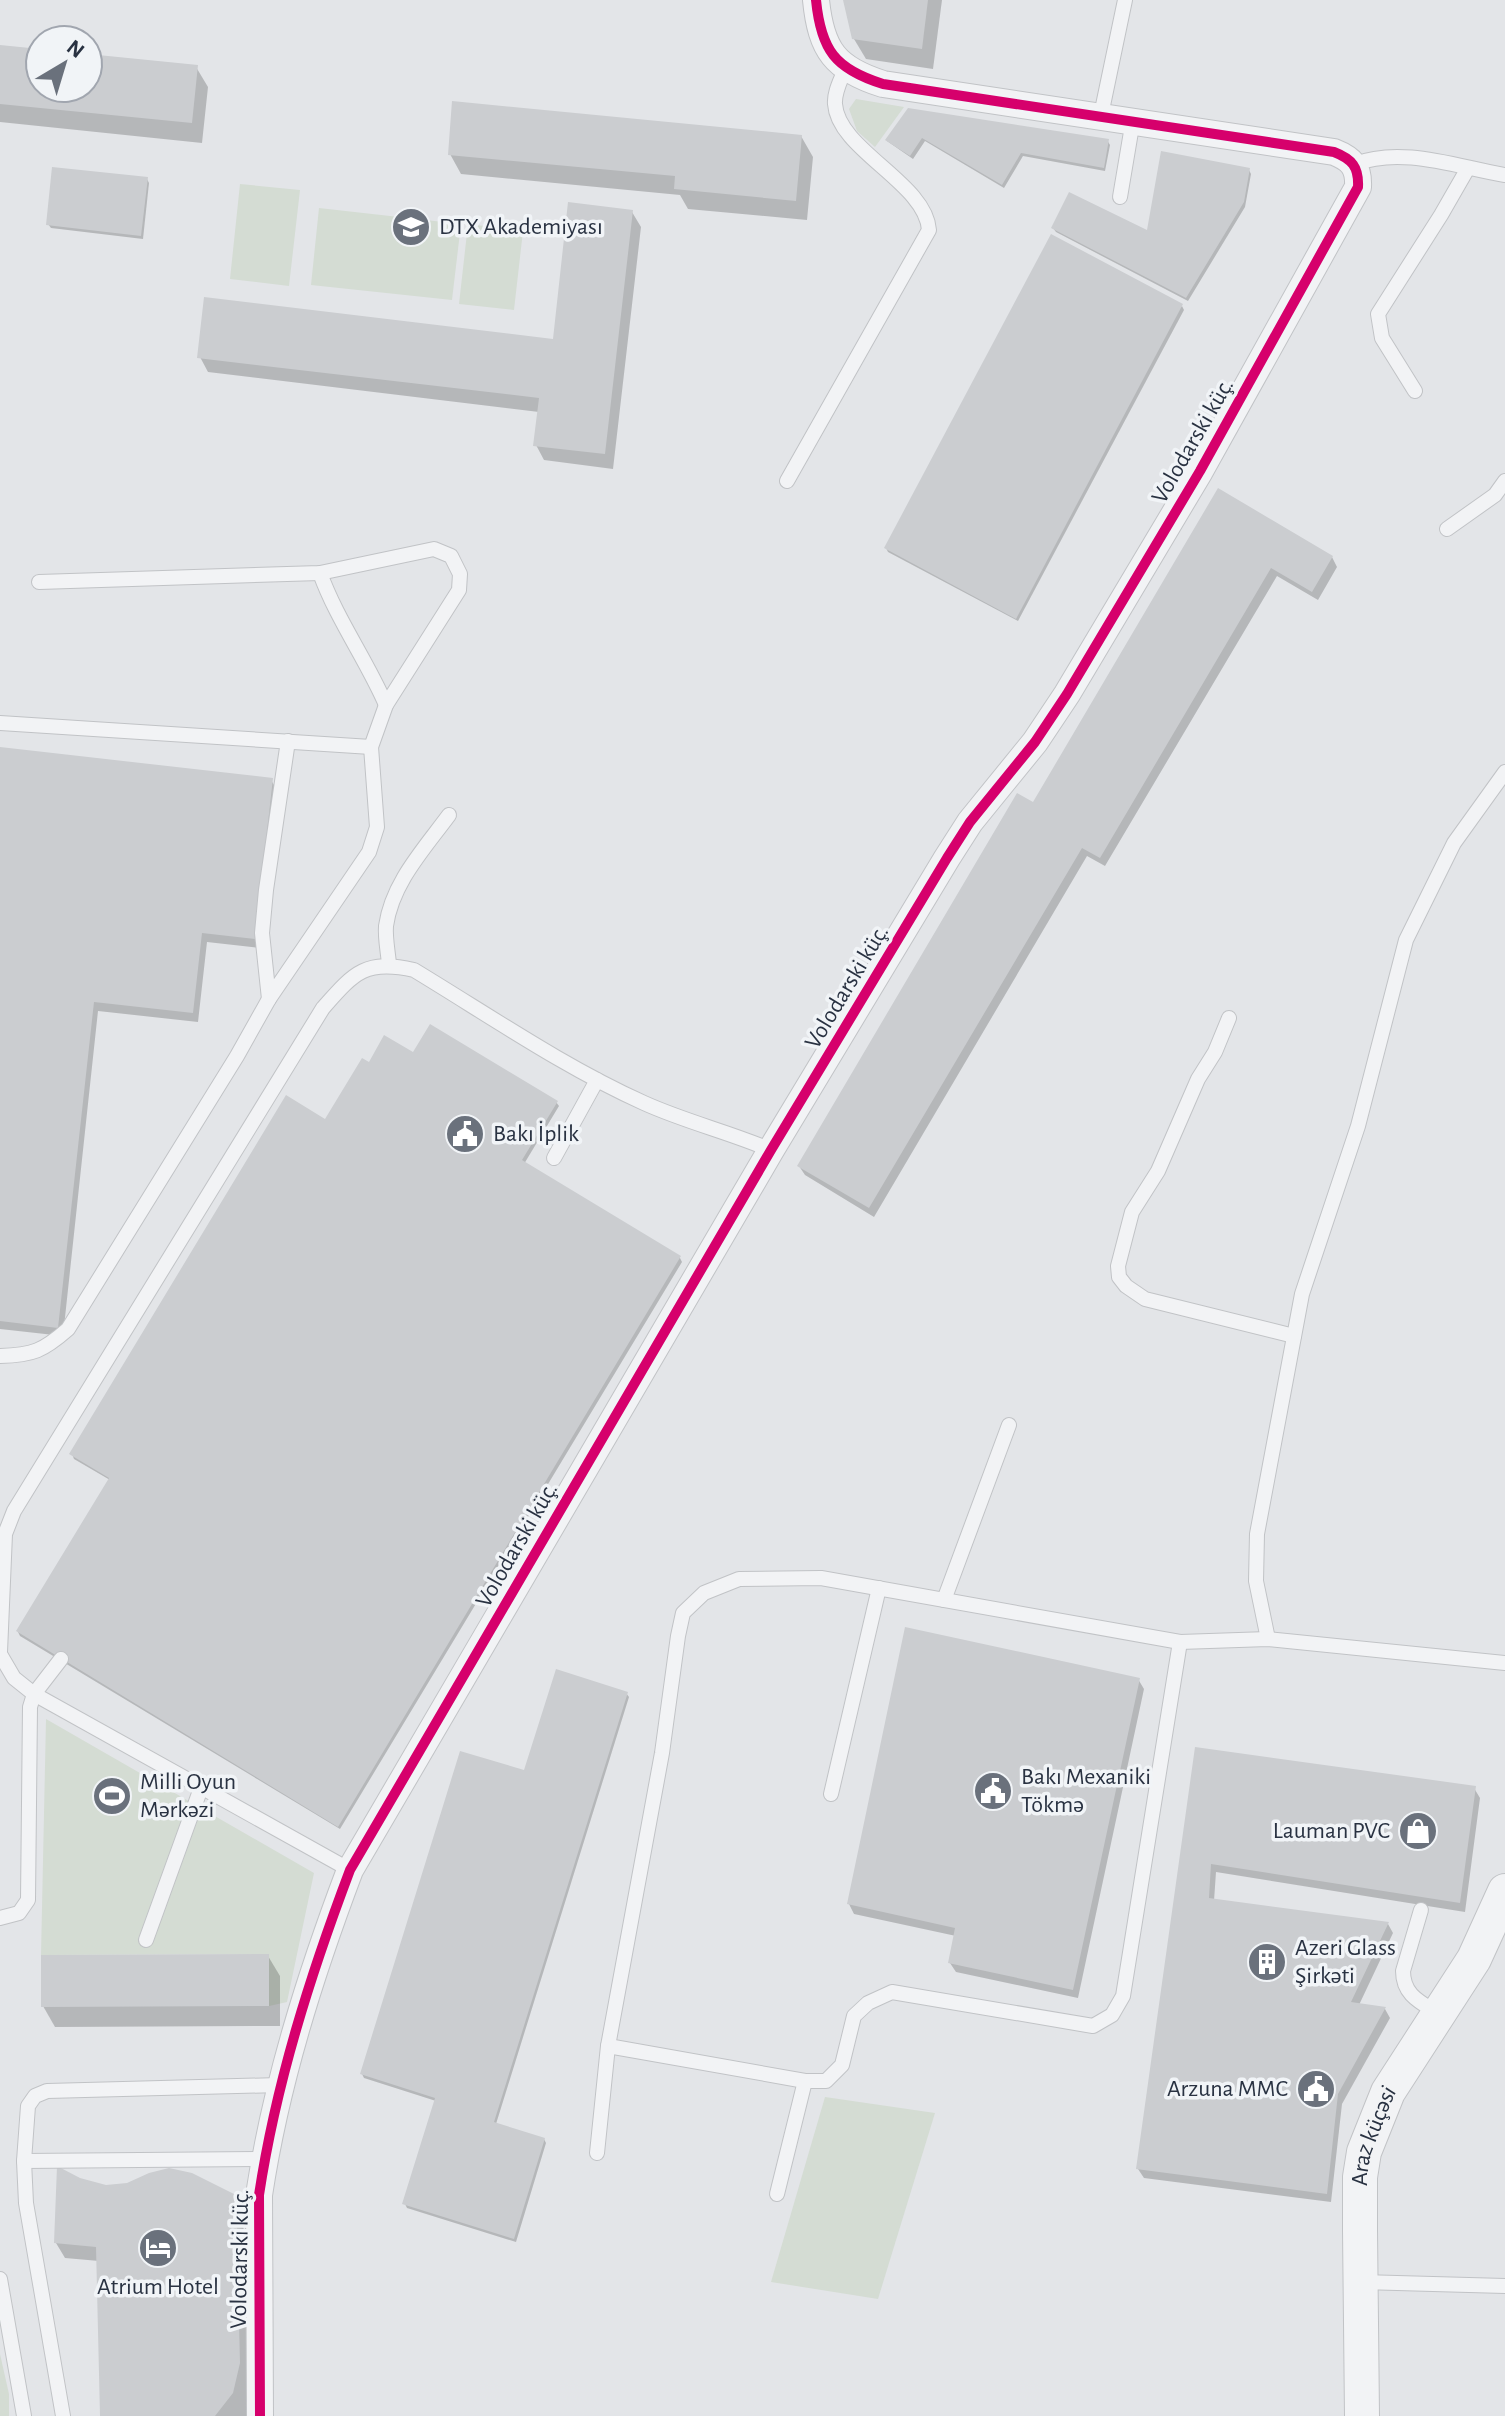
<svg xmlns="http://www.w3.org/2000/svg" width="1505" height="2416" font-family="'Alegreya Sans',sans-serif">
<rect width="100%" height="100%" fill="#e3e5e8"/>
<!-- green -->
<g fill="#d4dcd3">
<polygon points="856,99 904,107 875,147 857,131 849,109"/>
<polygon points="240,184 300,190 289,286 230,279"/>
<polygon points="319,208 461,224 452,300 311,285"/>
<polygon points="468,224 523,231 514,310 459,304"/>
<polygon points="46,1719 314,1873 287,2002 269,2006 268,1954 41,1955"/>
<polygon points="825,2097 935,2113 878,2299 771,2282"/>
<polygon points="0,2354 9,2394 9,2416 0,2416"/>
</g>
<!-- shadow -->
<g fill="#0003">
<polygon points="845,0 942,0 933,69 866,59 854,39"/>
<polygon points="0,47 40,51 40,88 88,88 88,56 196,67 208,87 202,143 0,122"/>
<polygon points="909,110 1107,140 1110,145 1105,171 1023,156 1004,188 925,141 913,159 887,141"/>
<polygon points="801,136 813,157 807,220 688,209 680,195 461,174 450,154"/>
<polygon points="1249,170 1251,174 1245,207 1188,301 1056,232 1053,228 1148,233"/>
<polygon points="147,179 149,183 143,239 51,228 48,224"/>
<polygon points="632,212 641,227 613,469 544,460 536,445 539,412 208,372 200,357 555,341"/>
<polygon points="1182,306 1184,310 1018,621 888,552 886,548"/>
<polygon points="1219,491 1332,557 1337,567 1318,600 1277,576 1105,866 1087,856 874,1217 805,1175 799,1166 1033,804"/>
<polygon points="0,749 271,780 277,790 260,948 207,942 198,1022 98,1011 63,1336 0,1329"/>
<polygon points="414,1055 556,1102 559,1106 524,1164 680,1258 682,1262 340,1829 20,1636 18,1632 110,1480 74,1459 72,1454 369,1064"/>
<polygon points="1138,1679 1144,1689 1078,1998 956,1972 950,1963 956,1936 854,1914 849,1904"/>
<polygon points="626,1693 629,1697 496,2124 544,2139 546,2143 516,2242 407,2208 405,2204 436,2101 364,2078 362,2074"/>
<polygon points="1196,1749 1474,1788 1480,1798 1465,1912 1216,1872 1214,1901 1388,1924 1393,1933 1359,2005 1385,2009 1390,2018 1342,2104 1331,2202 1144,2178 1138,2169"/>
<polygon points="268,1956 280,1976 280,2026 55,2027 43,2006"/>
<polygon points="80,2180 105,2187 234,2197 243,2212 247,2333 262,2416 102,2416 99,2261 65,2258 56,2243"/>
</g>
<!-- building -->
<g fill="#cbcdd0">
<polygon points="843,0 928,0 922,49 852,39"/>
<polygon points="0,45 40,49 40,88 88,88 88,54 198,65 192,123 0,104"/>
<polygon points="452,101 802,135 796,201 674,189 675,176 448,155"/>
<polygon points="908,108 1109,139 1104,168 1021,153 1002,185 922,138 910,156 885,140"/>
<polygon points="1161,151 1250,168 1244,202 1186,298 1051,228 1069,192 1147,230"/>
<polygon points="52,167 148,177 141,236 46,225"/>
<polygon points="568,202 633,210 605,454 533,446 539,398 197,358 204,297 553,339"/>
<polygon points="1051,234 1183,304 1016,619 884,548"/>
<polygon points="1218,488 1333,556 1312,592 1271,568 1100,858 1082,848 869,1208 797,1166 1017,793 1033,802"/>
<polygon points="0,747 273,778 255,939 202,933 193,1013 94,1002 58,1328 0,1321"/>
<polygon points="430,1024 558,1101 522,1160 681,1256 338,1827 16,1631 109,1478 69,1454 286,1095 325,1119 362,1058 369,1062 384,1035 413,1052"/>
<polygon points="905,1627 1140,1678 1073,1990 948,1963 955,1928 847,1904"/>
<polygon points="556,1669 628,1692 494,2122 545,2138 514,2239 402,2204 435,2098 360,2074 460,1751 524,1770"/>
<polygon points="1195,1747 1476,1786 1460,1903 1211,1864 1209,1898 1389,1922 1351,2002 1386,2007 1338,2094 1327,2194 1136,2169"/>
<polygon points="269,1954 269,2006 41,2007 41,1955"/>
<polygon points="57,2166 80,2178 106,2185 127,2183 149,2173 169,2168 192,2173 236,2195 240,2363 233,2393 215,2416 100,2416 96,2247 54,2243"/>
</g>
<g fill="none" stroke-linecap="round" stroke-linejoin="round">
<defs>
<g id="service">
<polyline points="1101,115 1125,0"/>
<path d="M 1355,164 C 1402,146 1457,167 1505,175"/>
<polyline points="1120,197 1133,120"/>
<polyline points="1415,391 1382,338 1378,314 1441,215 1468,168"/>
<path d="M 787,481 L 929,230 C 926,183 838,150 835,104 C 834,92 841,80 845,69"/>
<polyline points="1447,529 1495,495 1505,481"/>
<path d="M 320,573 C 337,620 366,659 386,705"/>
<polyline points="0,723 371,747"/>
<path d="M 389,964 C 388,952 385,938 386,926 C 392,883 424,849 449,815"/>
<polyline points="269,999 262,933 266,890 288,741"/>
<polyline points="1229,1018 1215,1052 1198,1079 1158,1171 1132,1212 1118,1266 1119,1277 1126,1286 1145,1299 1294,1336"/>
<polyline points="554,1158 597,1080"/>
<path d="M 0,1356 C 33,1355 43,1351 68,1329 L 237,1056 L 269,999 L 369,852 L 377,827 L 371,747 L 386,705 L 459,590 L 460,574 L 451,556 L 434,549 L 320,573 L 39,582"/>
<polyline points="944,1600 1009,1425"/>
<polyline points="1268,1639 1256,1581 1257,1534 1302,1294 1358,1126 1406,940 1454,843 1505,772"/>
<path d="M 0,1652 L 5,1534 L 14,1511 L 323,1008 C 354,973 365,959 414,970 C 490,1016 564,1067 644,1103 C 686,1122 729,1132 771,1150"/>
<polyline points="0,1654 14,1678 34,1694 350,1870"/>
<polyline points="831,1794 879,1588"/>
<path d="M 1421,1910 L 1403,1971 C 1403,1995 1420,2002 1439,2014"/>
<polyline points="0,1918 19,1913 28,1900 30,1707 34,1694 61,1659"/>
<polyline points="146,1940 201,1788"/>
<polyline points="608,2046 805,2081 826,2081 842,2065 854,2016 868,2003 892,1992 1093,2026 1112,2015 1123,1996 1180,1642"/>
<polyline points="597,2153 608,2046 662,1753 678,1636 683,1613 704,1593 739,1579 821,1578 1180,1642 1268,1639 1505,1663"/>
<polyline points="24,2161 265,2159"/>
<polyline points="777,2194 805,2081"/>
<polyline points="0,2279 24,2416"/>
<polyline points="1361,2282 1505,2286"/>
<polyline points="63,2416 26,2203 24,2161 28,2106 35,2096 47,2091 279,2085"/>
</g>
<path id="minor" d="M 260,2416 L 259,2195 C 276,2083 310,1976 350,1870 L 771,1150 L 947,858 L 970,822 L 1035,742 L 1067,694 L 1200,471 L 1358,187 C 1359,167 1352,159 1334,152 L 883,84 C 835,69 821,50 816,0"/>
<g id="tertiary">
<path id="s1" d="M 1362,2416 L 1360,2230 L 1360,2177 L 1364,2152 L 1388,2092 L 1474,1959 L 1505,1891"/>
</g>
</defs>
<!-- service casing -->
<use href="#service" stroke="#c1c3c6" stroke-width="16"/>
<!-- minor casing -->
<use href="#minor" stroke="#c1c3c6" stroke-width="28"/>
<!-- tertiary casing -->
<use href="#tertiary" stroke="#c1c3c6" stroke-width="36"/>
<!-- service -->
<use href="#service" stroke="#f2f3f5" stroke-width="14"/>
<!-- minor -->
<use href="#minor" stroke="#f2f3f5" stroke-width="26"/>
<!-- tertiary -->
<use href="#tertiary" stroke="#f2f3f5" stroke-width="34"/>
<defs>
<path id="cycleway" d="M 260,2416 L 259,2195 C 276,2083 310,1976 350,1870 L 771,1150 L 947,858 L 970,822 L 1035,742 L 1067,694 L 1200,471 L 1358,187 C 1359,167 1352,159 1334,152 L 883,84 C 835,69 821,50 816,0"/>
</defs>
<!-- cycleway casing -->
<use href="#cycleway" stroke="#f1f4f7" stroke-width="15"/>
<!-- cycleway -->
<use href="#cycleway" stroke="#d6006c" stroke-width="10"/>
</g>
<!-- icons -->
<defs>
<symbol id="university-disc" viewBox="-11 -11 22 22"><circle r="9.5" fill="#6a717c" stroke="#f1f4f7"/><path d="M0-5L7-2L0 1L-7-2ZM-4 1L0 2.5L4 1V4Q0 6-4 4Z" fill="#fff"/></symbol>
<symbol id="civic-disc" viewBox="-11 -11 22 22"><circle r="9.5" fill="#6a717c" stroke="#f1f4f7"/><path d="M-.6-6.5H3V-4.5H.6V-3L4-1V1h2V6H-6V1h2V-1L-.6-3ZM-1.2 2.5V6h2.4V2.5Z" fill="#fff"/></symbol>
<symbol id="stadium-disc" viewBox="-11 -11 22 22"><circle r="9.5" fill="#6a717c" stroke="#f1f4f7"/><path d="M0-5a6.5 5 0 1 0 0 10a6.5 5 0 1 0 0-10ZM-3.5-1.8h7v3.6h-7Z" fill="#fff"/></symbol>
<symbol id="shop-disc" viewBox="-11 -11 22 22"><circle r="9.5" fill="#6a717c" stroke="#f1f4f7"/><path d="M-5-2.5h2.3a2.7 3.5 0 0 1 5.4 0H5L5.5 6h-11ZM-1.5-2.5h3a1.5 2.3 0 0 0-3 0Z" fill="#fff"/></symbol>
<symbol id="building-disc" viewBox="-11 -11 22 22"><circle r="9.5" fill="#6a717c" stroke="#f1f4f7"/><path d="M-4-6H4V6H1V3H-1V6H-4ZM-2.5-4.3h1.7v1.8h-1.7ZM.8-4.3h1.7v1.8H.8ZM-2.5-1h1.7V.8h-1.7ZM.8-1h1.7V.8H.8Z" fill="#fff"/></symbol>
<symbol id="hotel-disc" viewBox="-11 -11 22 22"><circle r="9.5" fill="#6a717c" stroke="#f1f4f7"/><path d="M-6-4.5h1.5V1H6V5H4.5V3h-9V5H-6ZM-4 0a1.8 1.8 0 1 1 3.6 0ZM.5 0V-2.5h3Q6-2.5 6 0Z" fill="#fff"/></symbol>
</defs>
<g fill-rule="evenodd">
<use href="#university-disc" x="389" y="205" width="44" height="44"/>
<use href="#civic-disc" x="443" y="1112" width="44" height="44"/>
<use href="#civic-disc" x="971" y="1769" width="44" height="44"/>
<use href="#stadium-disc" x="90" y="1774" width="44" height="44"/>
<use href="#shop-disc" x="1396" y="1809" width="44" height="44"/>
<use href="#building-disc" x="1245" y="1940" width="44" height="44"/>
<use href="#civic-disc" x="1294" y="2067" width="44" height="44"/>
<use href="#hotel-disc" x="136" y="2226" width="44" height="44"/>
</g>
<g text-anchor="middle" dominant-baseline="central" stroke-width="7" stroke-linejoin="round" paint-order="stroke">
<!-- poi labels -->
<g font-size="24" fill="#293242" stroke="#f1f4f7" text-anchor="start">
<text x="439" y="227">DTX Akademiyası</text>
<text x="493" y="1134">Bakı İplik</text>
<text x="1021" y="1777">Bakı Mexaniki<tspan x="1021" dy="28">Tökmə</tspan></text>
<text x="140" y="1782">Milli Oyun<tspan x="140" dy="28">Mərkəzi</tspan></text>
<text x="1390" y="1831" text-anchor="end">Lauman PVC</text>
<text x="1295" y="1948">Azeri Glass<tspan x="1295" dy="28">Şirkəti</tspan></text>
<text x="1288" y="2089" text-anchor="end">Arzuna MMC</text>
<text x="158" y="2287" text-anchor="middle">Atrium Hotel</text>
</g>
<!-- street labels -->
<g font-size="24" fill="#293242" stroke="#f1f4f7">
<text transform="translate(1193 441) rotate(-60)">Volodarski küç.</text>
<text transform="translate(847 987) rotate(-59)">Volodarski küç.</text>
<text transform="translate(517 1545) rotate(-60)">Volodarski küç.</text>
<text stroke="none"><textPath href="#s1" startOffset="282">Araz küçəsi</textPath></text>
<text transform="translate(240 2259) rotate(-89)">Volodarski küç.</text>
</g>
</g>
<!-- north arrow -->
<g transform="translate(64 64) rotate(38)"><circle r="38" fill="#f1f4f7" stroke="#a1a6af" stroke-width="2"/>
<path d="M0-6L14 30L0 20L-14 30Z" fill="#6a717c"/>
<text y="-12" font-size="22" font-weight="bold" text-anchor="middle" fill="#293242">N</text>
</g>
</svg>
